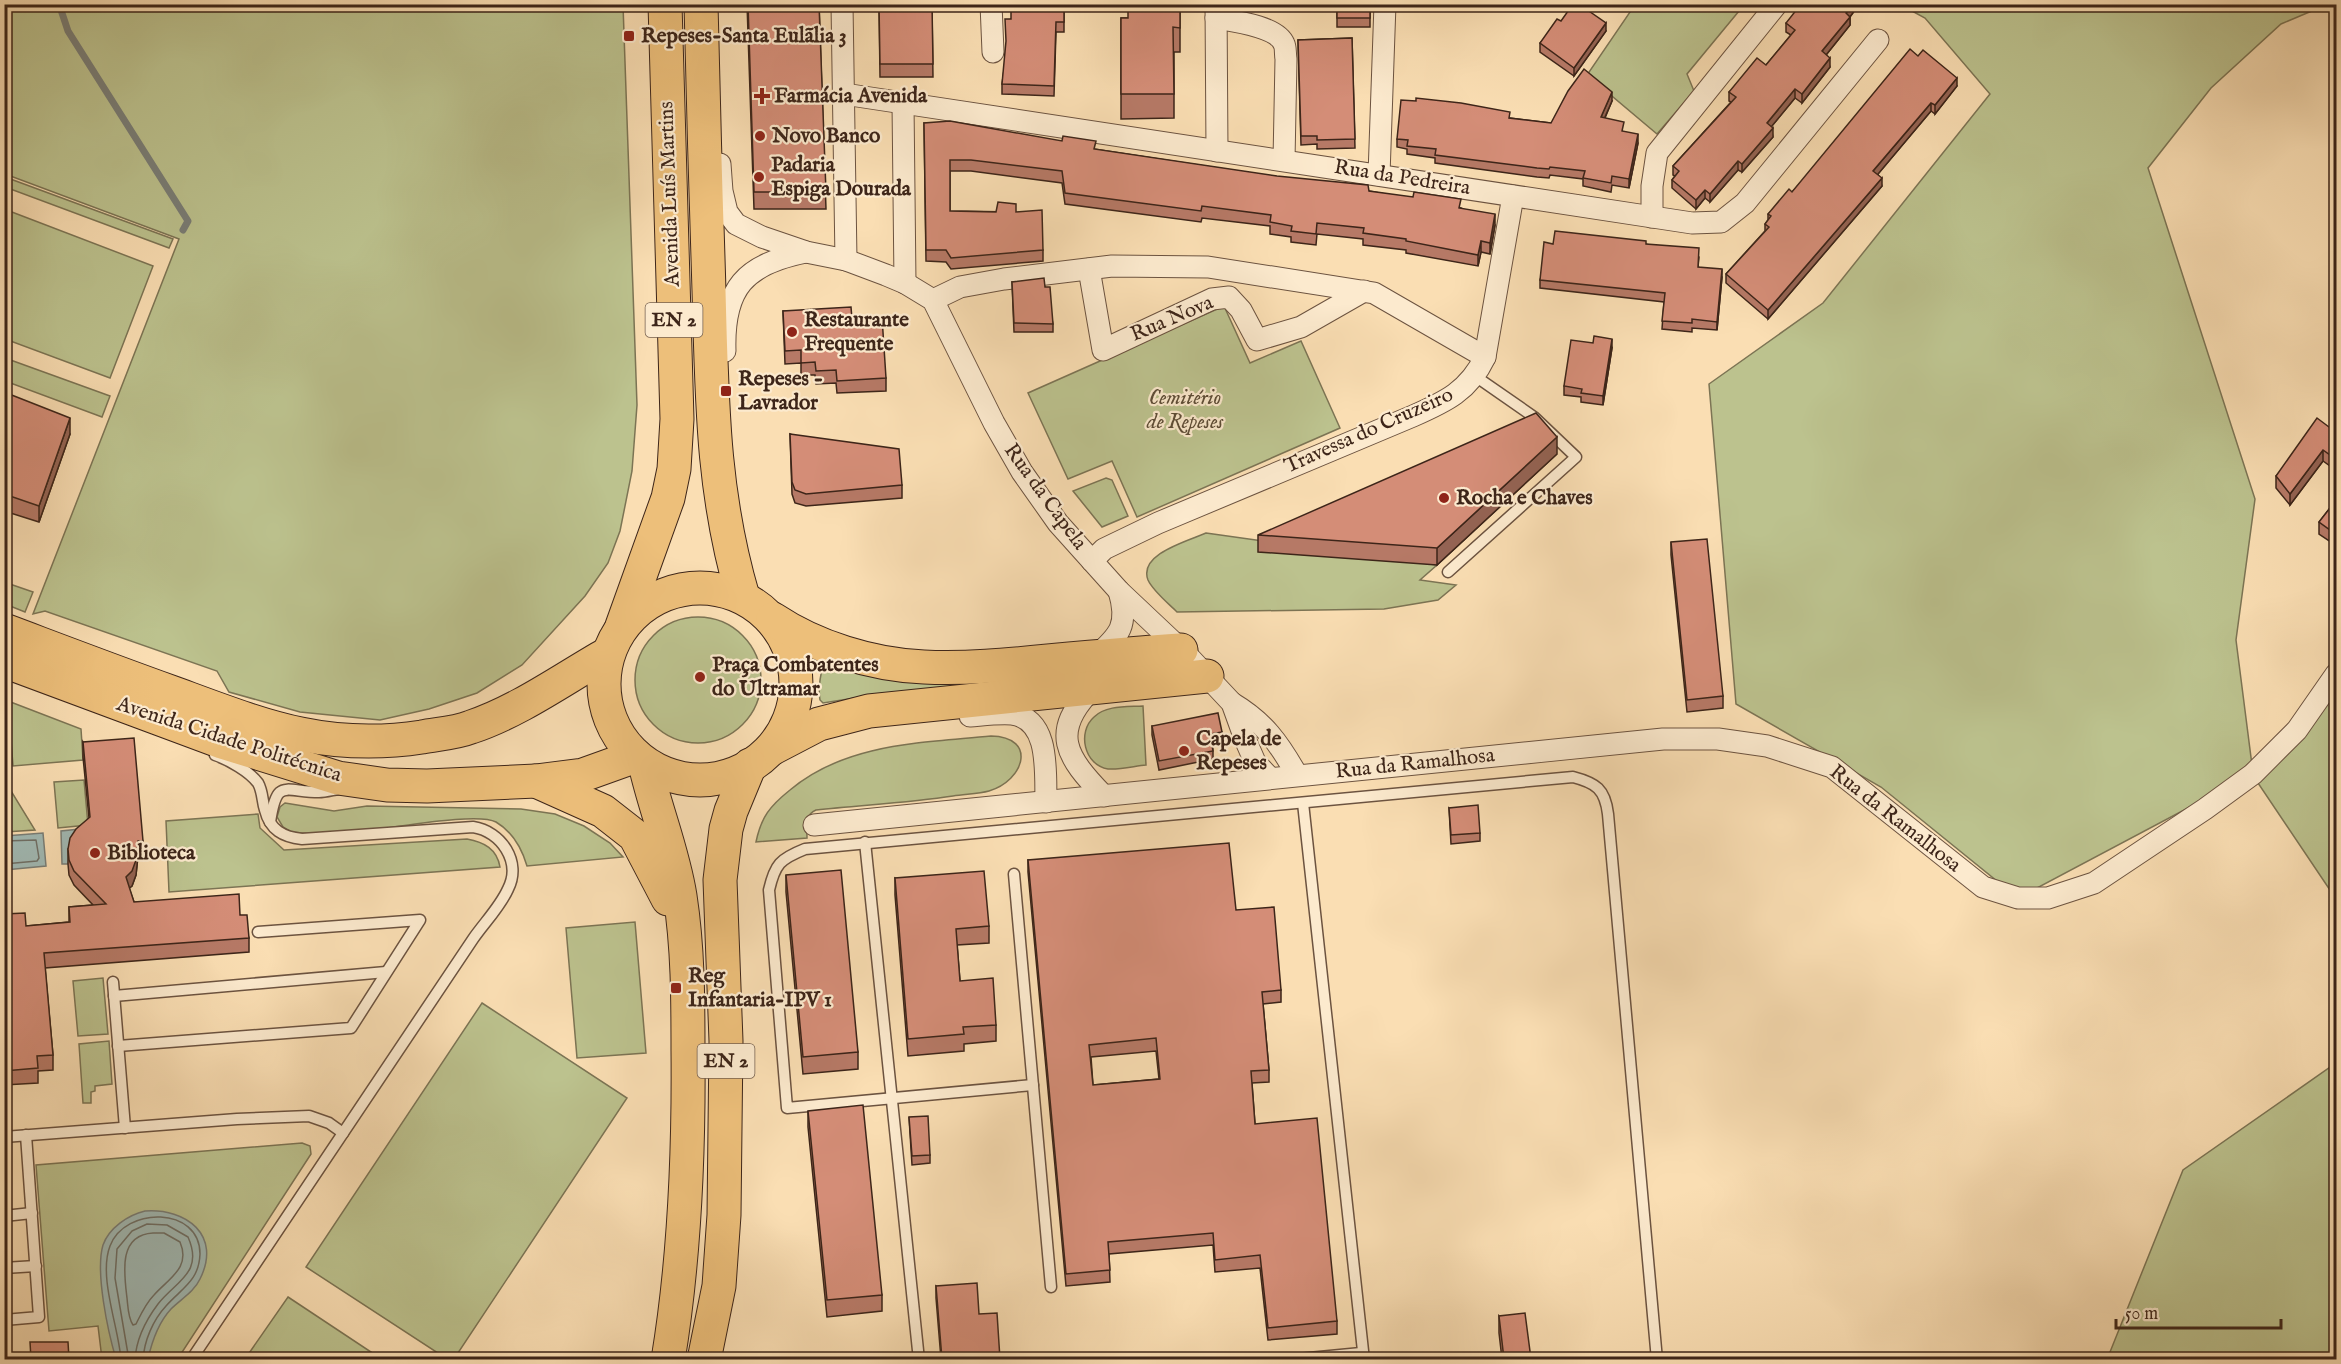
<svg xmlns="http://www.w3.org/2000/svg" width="2341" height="1364" font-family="'IM FELL English',serif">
<rect width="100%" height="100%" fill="#fadeb3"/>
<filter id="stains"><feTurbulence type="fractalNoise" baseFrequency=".00333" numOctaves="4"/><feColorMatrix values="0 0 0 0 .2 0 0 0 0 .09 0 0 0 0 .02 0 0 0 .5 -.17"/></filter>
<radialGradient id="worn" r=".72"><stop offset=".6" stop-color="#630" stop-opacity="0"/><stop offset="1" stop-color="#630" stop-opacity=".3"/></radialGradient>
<!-- green -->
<g fill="#bcc28e" stroke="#7c7454" stroke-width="1.5">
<polygon points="1646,4 1744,5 1687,74 1694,91 1657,134 1587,75 1632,9"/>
<polygon points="4,5 623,5 637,405 632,471 620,531 608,563 585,596 522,665 477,693 429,709 380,720 300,712 229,692 217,671 45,611 33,614 179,239 5,174"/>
<polygon points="1901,5 2326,5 2281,24 2211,88 2148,168 2255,499 2236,640 2253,773 2336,685 2336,899 2252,774 2018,898 1881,787 1736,704 1709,384 1823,303 1990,94 1925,18"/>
<polygon points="5,177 173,239 169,248 5,187"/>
<polygon points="4,209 153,266 110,378 5,339"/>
<polygon points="1224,306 1250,363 1301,341 1340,428 1137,517 1112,461 1068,479 1028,393"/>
<polygon points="5,358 110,396 102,417 5,381"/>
<polygon points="1106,478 1112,480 1128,516 1102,527 1073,491"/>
<path d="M 1206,533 L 1437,565 L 1420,580 L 1456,585 L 1438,600 L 1384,609 L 1177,612 C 1168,603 1153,591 1148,580 C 1138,554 1188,541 1206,533 Z"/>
<polygon points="4,582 33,592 25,612 5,604"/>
<circle cx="698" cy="680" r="63"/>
<path d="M 829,665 L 1022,683 L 861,697 L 823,703 L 820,700 C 818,689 820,677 823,666 Z"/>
<polygon points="8,701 81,729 83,760 13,766"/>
<path d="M 1143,706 L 1146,765 C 1135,766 1120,770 1108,769 C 1084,765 1077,732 1094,717 C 1106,705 1127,707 1143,706 Z"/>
<path d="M 991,736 C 1038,737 1024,781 989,791 C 978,794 965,794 953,796 C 908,803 862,805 816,810 C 804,815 807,827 807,838 L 756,842 C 761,817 770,806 790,790 C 846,743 921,743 991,736 Z"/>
<polygon points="84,780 88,825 58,828 54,782"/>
<polygon points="5,786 8,786 35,830 5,832"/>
<path d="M 285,803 L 334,811 L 367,806 L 521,809 L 555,814 L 584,826 L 610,843 L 623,857 L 527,866 C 522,849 513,832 496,822 C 477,812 395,828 369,830 C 344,832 316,835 291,832 L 283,827 L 277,817 L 280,807 Z"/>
<path d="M 258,814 L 260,828 L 284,850 L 467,839 C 484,842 497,849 500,867 L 169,892 L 166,821 Z"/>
<polygon points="635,922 646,1053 577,1058 566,928"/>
<polygon points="103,978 108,1034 78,1036 73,981"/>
<polygon points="5,1003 8,1003 11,1051 5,1052"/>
<polygon points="482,1003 627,1098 454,1359 447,1359 306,1267"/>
<polygon points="109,1041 112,1084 95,1086 95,1091 91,1092 91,1103 83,1103 79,1044"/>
<polygon points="2336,1063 2336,1359 2110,1359 2108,1357 2183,1170"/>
<polygon points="302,1143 310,1146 311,1154 177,1360 102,1359 98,1326 49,1331 36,1165"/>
<polygon points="288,1297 371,1352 366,1359 245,1359"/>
</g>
<!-- water -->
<g fill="#a1bab5" stroke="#797e77" stroke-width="1.5">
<polygon points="90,828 70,853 68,864 62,864 61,831"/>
<polygon points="43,833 46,866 5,870 5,836"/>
<path d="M 145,1211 C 186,1208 222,1235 200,1279 C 194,1292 181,1299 171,1309 C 158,1323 152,1341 148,1359 L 116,1359 C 108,1332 95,1272 103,1245 C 109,1228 128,1215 145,1211 Z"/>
</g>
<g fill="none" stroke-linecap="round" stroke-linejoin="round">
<!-- shore -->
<g stroke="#6f7067" stroke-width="1.5">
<polyline points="4,841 36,840 39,858 37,861 4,864"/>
<path d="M 153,1233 L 164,1233 L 180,1242 C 191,1268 169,1278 154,1295 C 146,1303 141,1314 136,1324 L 133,1325 C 128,1318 128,1307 127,1298 C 124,1273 118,1235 153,1233 Z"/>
<path d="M 121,1360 C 119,1328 98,1277 110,1246 C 125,1206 200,1206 200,1254 C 199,1281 182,1288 166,1306 C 153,1320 144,1341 143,1360"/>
<path d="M 129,1360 L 115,1278 L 117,1249 L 132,1231 L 147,1224 L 167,1225 L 188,1237 C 204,1273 176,1281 158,1304 C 146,1320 136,1339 135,1360"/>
</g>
<!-- stream -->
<polyline stroke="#797e77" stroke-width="7" points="59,4 68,31 188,221 183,230"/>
<defs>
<g id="service">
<polyline points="1448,572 1576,457 1534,417 1475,376"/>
<polyline points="1303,803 1364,1360"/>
<path d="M 270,822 C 277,777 284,792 319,792 C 325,792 332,790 338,789"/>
<polyline points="865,842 919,1360"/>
<polyline points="1014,874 1051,1287"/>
<polyline points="113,982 125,1128"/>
<polyline points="114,996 386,972"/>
<polyline points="118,1046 351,1028 420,920 258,932"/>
<path d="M 1033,1085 L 787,1108 L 769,890 C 775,864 780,859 805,849 L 1573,777 C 1596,783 1605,789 1608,814 L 1657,1360"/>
<polyline points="4,1137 237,1119 309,1116 329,1123 343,1133"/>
<polyline points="4,1216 32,1213"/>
<polyline points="4,1268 36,1266"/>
<polyline points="4,1320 39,1317 26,1135"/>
<path d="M 191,1360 L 473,939 C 484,923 500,907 508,889 C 522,862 501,831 473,827 L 302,839 C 283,837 270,830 265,810 C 262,801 263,792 258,783 C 249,771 229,760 215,755"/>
<polyline points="1288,1360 1361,1353"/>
</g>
<g id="minor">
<polyline points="842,4 846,260"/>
<polyline points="991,4 993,52"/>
<polyline points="1216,4 1217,151"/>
<path d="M 1216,18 C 1233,21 1277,26 1284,44 C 1286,48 1285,54 1286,59 L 1284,160"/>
<polyline points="844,94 1692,223 1721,222 1745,203 1878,40"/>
<polyline points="903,103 905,283"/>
<polyline points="720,164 722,191 727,212 736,224 762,237 806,252 846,260 886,275 905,283 933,300 994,423 1022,472 1058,523 1119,591 1188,656 1232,703 1245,739 1255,762 1270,778"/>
<polyline points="1379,175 1385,4"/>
<polyline points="1652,217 1652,186 1657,153 1777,4"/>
<polyline points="1089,269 1103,350 1212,299 1229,297 1241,310 1257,340 1301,327 1364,291"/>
<polyline points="933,300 960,287 1004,279 1112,266 1208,267 1374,293 1485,357"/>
<path d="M 725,351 C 723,288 745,264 806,252"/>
<path d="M 1092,561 L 1104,549 L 1158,523 L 1413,416 C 1445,402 1469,391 1485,357 L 1513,196"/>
<path d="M 1095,657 C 1120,635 1129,625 1119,591"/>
<path d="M 1093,688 C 1049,732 1066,757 1104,796"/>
<path d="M 1232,703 C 1264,722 1279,743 1297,775"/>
<path d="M 970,716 C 983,715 998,713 1012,714 C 1051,719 1045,774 1046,802"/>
<polyline points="814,825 1663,739 1718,739 1767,746 1832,767 1983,887 2018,898 2048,898 2094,883 2205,809 2253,774 2297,730 2336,674"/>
</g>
<g id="primary">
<path d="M 701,4 C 703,100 706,195 709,291 C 712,399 712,492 743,597"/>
<circle cx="700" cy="684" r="96"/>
<path d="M 773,619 C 815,647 872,665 924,667 C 965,669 1007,665 1048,661 C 1092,657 1136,653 1181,650"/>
<polyline points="622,626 668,498 674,469 677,419 665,4"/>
<path d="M 4,630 C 60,651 115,672 171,692 C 261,725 324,752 422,737 C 438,734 456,733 471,727 C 519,711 563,679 607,654"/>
<polyline points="4,661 222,742 338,778 387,785 427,786 536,781 583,775 636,756"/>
<polyline points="773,748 819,724 869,711 1207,676"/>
<path d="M 645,764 C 655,809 673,851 680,896 C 688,948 688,999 688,1051 C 689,1154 685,1257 668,1360"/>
<polyline points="536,781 603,811 635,836 668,899"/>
<polyline points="704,1360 719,1286 724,1215 726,1041 720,880 726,829 731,811 750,765"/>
</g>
</defs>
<!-- service casing -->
<use href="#service" stroke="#6c5340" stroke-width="13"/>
<!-- minor casing -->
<use href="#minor" stroke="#6c5340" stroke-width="23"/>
<!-- primary casing -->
<use href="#primary" stroke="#3d2519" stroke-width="35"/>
<!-- service -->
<use href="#service" stroke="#fceace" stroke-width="10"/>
<!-- minor -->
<use href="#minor" stroke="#fceace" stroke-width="21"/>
<!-- primary -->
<use href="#primary" stroke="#edbf7a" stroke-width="33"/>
</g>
<!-- wall -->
<g fill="#b67966" stroke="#3d2519" stroke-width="1.5" fill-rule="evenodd">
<polygon points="747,4 819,4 826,209 754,209"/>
<polygon points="879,4 939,4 939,8 932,8 933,77 880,77"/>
<polygon points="1064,4 1064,32 1056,32 1054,96 1002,94 1002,84 1011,19"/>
<polygon points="1180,4 1180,52 1174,52 1174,118 1121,119 1121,18 1128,18"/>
<rect x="1337" y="4" width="33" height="23"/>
<polygon points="1855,4 1855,10 1850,17 1850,25 1826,55 1830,67 1802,103 1795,98 1771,127 1773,137 1742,172 1738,170 1710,202 1705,198 1696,209 1672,188 1672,180 1675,176 1673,175 1673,166 1731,102 1729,101 1729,92 1766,65 1791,35 1786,32 1786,23"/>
<polygon points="1581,10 1606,31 1574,76 1540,52 1540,43 1561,21"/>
<polygon points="1352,38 1355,148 1317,149 1317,144 1301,145 1298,40"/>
<polygon points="2337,47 2337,75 2331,70 2331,53"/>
<polygon points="1918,56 1957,86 1935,114 1931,111 1878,174 1882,186 1768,319 1726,283 1726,274 1765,231 1765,224 1768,220 1768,214 1792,192"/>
<polygon points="1612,101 1605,118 1638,143 1629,188 1612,185 1611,192 1583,186 1583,179 1550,175 1549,178 1537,177 1435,163 1435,158 1407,154 1407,149 1397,147 1397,139 1510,118 1551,123"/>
<polygon points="924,123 1369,191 1461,208 1495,225 1490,254 1481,252 1478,266 1406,253 1406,250 1363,245 1363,239 1317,234 1316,245 1291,242 1291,237 1270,234 1270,226 1202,218 1201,222 1065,204 1062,183 971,171 950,171 950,211 1016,212 1043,250 1043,261 951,269 946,262 926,261"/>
<polygon points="1553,244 1646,244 1699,257 1698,267 1722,277 1717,330 1692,328 1692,332 1662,329 1664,302 1540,288 1540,280"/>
<polygon points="1012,282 1045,287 1053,324 1053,332 1014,332"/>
<polygon points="783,311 852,319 886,378 886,391 837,393 836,383 816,384 815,375 801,375 801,363 785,364"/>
<polygon points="1612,348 1603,405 1581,402 1581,397 1564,395 1564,386"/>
<polygon points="4,392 70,434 39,522 4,511"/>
<polygon points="2337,433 2337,471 2323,461 2290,505 2276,488 2276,476"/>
<polygon points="790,434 902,485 902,498 806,506 795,503 792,494"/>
<polygon points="1557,454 1437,565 1258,552 1258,535"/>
<polygon points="2337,499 2337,546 2319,534 2319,522"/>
<polygon points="1671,542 1723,696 1723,708 1687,712 1671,555"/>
<polygon points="1152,726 1222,732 1222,740 1212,742 1213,751 1213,759 1159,770 1152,735"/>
<polygon points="83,742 143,841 143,855 138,856 136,875 132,886 129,888 134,902 240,915 249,938 249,952 45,968 53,1055 53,1070 38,1071 38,1083 4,1085 4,1037 10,1037 8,1003 4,1003 4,914 26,926 69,922 69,907 93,905 74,885 69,875 68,864 68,849 89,818 83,757"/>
<polygon points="1449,808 1480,833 1480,841 1451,844"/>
<path d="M 1028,860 L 1236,910 L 1281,990 L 1281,1002 L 1263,1004 L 1269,1070 L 1269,1082 L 1252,1083 L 1255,1124 L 1337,1321 L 1337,1334 L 1268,1340 L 1260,1268 L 1215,1272 L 1213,1245 L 1109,1254 L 1110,1282 L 1066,1286 L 1028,872 ZM 1156,1051 L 1159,1079 L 1093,1085 L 1091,1057 Z"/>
<polygon points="786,875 858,1052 858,1069 803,1074 786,892"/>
<polygon points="895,878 989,926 989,943 957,945 960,981 996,1025 996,1041 964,1044 964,1051 908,1056 895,895"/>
<polygon points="808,1111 882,1295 882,1311 827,1317 808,1127"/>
<polygon points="909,1117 930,1155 930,1163 912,1165"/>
<polygon points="936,1286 979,1314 1000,1359 941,1359 936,1298"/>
<polygon points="1499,1316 1531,1359 1502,1359 1499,1333"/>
</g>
<!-- shaded-wall -->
<g fill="#946353" stroke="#3d2519" stroke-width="1.5">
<polygon points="1853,4 1855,4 1855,10 1846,22 1846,13"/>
<polygon points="1850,17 1850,25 1822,60 1822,51"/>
<polygon points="1606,23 1606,31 1574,76 1574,68"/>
<polygon points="1830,58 1830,67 1802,103 1802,94"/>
<polygon points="1957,78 1957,86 1935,114 1935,105"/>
<polygon points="1795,89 1795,98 1767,132 1767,123"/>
<polygon points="1612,92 1612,101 1601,126 1601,117"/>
<polygon points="1931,103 1931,111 1873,180 1873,171"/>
<polygon points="1773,128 1773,137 1742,172 1742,164"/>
<polygon points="1638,134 1638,143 1629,188 1629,179"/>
<polygon points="1738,161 1738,170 1710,202 1710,194"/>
<polygon points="1882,178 1882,186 1768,319 1768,310"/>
<polygon points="1705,190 1705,198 1696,209 1696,200"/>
<polygon points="1495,214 1495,225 1490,254 1490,243"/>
<polygon points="1481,241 1481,252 1478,266 1478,255"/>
<polygon points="1722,269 1722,277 1717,330 1717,322"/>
<polygon points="1612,339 1612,348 1603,405 1603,396"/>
<polygon points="70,418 70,434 39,522 39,506"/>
<polygon points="1557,437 1557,454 1437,565 1437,548"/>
<polygon points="2323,450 2323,461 2290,505 2290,494"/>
<polygon points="138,841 138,856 136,875 132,886 126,891 126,877"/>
</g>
<!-- building -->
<g fill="#d48d77" stroke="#3d2519" stroke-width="1.5" fill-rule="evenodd">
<polygon points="748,4 819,4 826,192 754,192"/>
<polygon points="879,4 932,4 933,64 880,64"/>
<polygon points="1011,4 1064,4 1064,22 1056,22 1054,86 1002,84 1006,41 1005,19 1011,19"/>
<polygon points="1128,4 1180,4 1180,28 1173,27 1174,94 1121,94 1121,18 1128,18"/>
<rect x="1337" y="4" width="33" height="14"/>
<polygon points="1573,4 1581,10 1583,7 1606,23 1574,68 1540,43 1557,19 1561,21"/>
<polygon points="1801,4 1853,4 1846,13 1850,17 1822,51 1830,58 1802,94 1795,89 1767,123 1773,128 1742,164 1738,161 1710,194 1705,190 1696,200 1672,180 1679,171 1673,166 1736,97 1729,92 1757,58 1766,65 1795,30 1786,23"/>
<polygon points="1352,38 1355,139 1317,140 1317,136 1301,136 1298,40"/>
<polygon points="2337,47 2337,58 2331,53"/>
<polygon points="1910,49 1918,56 1923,50 1957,78 1935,105 1931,103 1873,171 1882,178 1768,310 1726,274 1769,227 1765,224 1771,216 1768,214 1789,189 1792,192"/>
<polygon points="1584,69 1612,92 1601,117 1624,122 1622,131 1638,134 1629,179 1612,176 1611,183 1583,178 1585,171 1550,167 1549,169 1537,168 1435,155 1436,149 1407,146 1408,140 1397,139 1401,100 1416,101 1416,98 1461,103 1510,112 1509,118 1551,123 1568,91"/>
<polygon points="950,121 1062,141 1063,136 1096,141 1094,149 1277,176 1368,185 1369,191 1413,197 1414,192 1461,199 1459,208 1495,214 1490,243 1481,241 1478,255 1406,241 1406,239 1363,233 1364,228 1317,223 1316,234 1291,231 1292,226 1270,222 1271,215 1202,206 1201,211 1065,193 1062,171 971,160 950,160 950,211 996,212 998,202 1016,204 1016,212 1042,210 1043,250 951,258 946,250 926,250 924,123"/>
<polygon points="1555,231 1646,241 1646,244 1699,248 1698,267 1722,269 1717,322 1692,319 1692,323 1662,321 1665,293 1540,280 1544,242 1553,244"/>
<polygon points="1044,278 1045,287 1050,287 1053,324 1014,323 1012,282"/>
<polygon points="851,307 852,319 882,317 886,378 837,381 836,370 816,371 815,362 801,363 801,350 785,351 783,311"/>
<polygon points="1594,336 1612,339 1603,396 1581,393 1582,389 1564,386 1571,340 1593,343"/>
<polygon points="4,392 70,418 39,506 4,494"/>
<polygon points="1536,413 1557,437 1437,548 1258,535"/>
<polygon points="2317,418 2337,433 2337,460 2323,450 2290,494 2276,476"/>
<polygon points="790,434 899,449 902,485 806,494 795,490 792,482"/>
<polygon points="2337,499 2337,535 2319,522"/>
<polygon points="1707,539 1723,696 1687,700 1671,542"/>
<polygon points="1218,713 1222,732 1210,734 1213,751 1159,761 1152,726"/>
<polygon points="134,738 143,841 138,841 136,860 132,871 126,877 134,902 239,894 240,915 247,915 249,938 44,953 53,1055 37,1056 38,1068 4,1071 4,1037 11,1037 8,988 4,989 4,914 25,913 26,926 70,922 69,907 106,904 74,871 69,860 68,849 70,838 76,829 90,817 83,742"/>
<polygon points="1478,805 1480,833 1451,835 1449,808"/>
<path d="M 1229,843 L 1236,910 L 1274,907 L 1281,990 L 1262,992 L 1269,1070 L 1251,1071 L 1255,1124 L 1317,1118 L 1337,1321 L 1268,1328 L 1260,1255 L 1215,1260 L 1213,1233 L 1108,1242 L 1110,1270 L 1066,1274 L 1028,860 ZM 1156,1038 L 1160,1079 L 1093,1085 L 1089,1045 Z"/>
<polygon points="841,870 858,1052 803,1057 786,875"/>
<polygon points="984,871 989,926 956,929 960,981 993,978 996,1025 963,1027 964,1034 908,1039 895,878"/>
<polygon points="863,1105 882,1295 827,1300 808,1111"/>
<polygon points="928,1116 930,1155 912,1156 909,1117"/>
<polygon points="977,1283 979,1314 997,1313 1000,1359 942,1359 936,1286"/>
<polygon points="1525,1313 1531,1359 1504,1359 1499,1316"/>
<polygon points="30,1342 68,1342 69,1359 31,1359"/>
</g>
<!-- markers -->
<g fill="#8f2418" stroke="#fceace" stroke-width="2">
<rect x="623" y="30" width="12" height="12" rx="3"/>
<path d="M759 87h6v6h6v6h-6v6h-6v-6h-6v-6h6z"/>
<circle cx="760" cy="136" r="6"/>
<circle cx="759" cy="177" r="6"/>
<circle cx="792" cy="332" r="6"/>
<rect x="720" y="385" width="12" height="12" rx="3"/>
<circle cx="1444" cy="498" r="6"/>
<circle cx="700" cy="677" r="6"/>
<circle cx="1184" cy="751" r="6"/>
<circle cx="95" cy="853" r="6"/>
<rect x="670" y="982" width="12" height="12" rx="3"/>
</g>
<g text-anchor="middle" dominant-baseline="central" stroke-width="4.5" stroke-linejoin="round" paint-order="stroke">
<!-- shield labels -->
<g fill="#fceace" stroke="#76604f" stroke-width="1.5">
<rect x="645.5" y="303" width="57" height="34" rx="4.5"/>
<rect x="697.5" y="1044" width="57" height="34" rx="4.5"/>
</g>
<g font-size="20" font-weight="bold" fill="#3d2519">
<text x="674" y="320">EN 2</text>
<text x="726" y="1061">EN 2</text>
</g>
<!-- poi labels -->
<g font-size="21" font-weight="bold" fill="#3d2519" stroke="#fceace" text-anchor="start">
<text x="641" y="36">Repeses-Santa Eulãlia 3</text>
<text x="774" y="96">Farmácia Avenida</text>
<text x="772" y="136">Novo Banco</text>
<text x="771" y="165">Padaria<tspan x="771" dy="24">Espiga Dourada</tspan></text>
<text x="804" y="320">Restaurante<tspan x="804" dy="24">Frequente</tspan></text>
<text x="738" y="379">Repeses -<tspan x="738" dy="24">Lavrador</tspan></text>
<text x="1456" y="498">Rocha e Chaves</text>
<text x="712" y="665">Praça Combatentes<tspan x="712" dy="24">do Ultramar</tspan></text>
<text x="1196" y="739">Capela de<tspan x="1196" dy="24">Repeses</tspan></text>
<text x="107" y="853">Biblioteca</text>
<text x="688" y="976">Reg<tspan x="688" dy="24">Infantaria-IPV 1</tspan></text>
</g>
<!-- street labels -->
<g font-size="21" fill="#3d2519" stroke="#fceace">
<text transform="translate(1402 178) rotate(9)">Rua da Pedreira</text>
<text transform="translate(670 194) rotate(-92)">Avenida Luís Martins</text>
<text transform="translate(1172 319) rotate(-23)">Rua Nova</text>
<text transform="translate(1369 431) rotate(-24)">Travessa do Cruzeiro</text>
<text transform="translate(1045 497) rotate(54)">Rua da Capela</text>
<text transform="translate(229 740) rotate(18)">Avenida Cidade Politécnica</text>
<text transform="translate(1415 764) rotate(-6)">Rua da Ramalhosa</text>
<text transform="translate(1895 819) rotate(38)">Rua da Ramalhosa</text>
</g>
<!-- park labels -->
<g font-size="21" font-style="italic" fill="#5d4c36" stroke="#fceace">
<text x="1185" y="398">Cemitério<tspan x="1185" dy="24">de Repeses</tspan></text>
</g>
</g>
<!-- margin -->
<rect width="2341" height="1364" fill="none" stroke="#fadeb3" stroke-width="24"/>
<rect x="6" y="6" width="2329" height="1352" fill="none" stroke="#3d2519" stroke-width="3"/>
<rect x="12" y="12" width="2317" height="1340" fill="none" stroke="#3d2519" stroke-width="1.5"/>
<!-- scale -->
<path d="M2116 1319v9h165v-9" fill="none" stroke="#3d2519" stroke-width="3"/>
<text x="2125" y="1319" font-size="18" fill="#3d2519" stroke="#fceace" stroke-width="4.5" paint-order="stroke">50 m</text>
<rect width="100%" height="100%" filter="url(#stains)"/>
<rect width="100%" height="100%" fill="url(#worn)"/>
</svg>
